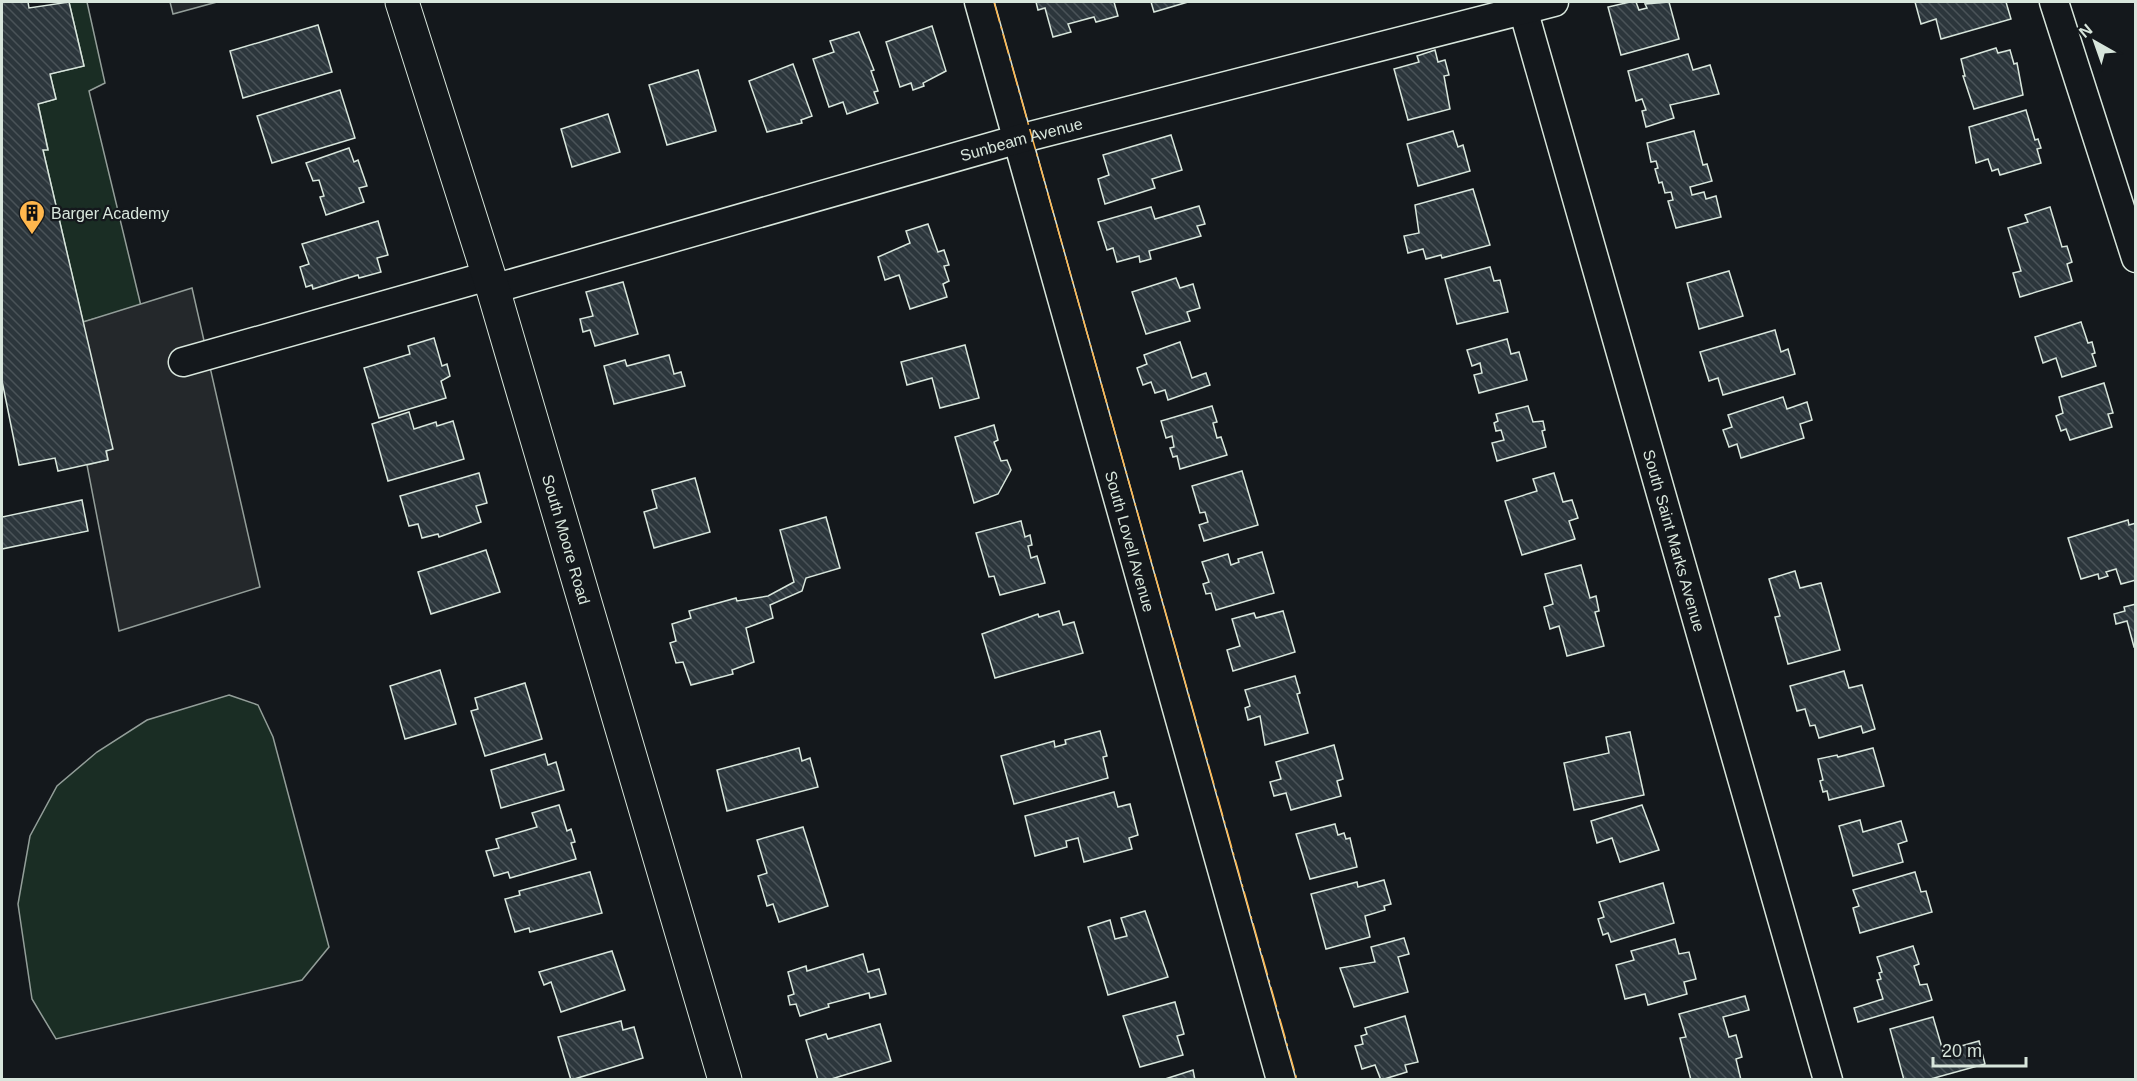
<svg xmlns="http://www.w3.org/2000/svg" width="2137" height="1081" font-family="Helvetica,sans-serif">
<defs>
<pattern id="building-back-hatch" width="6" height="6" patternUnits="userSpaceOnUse" patternTransform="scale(1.5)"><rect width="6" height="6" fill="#2c363c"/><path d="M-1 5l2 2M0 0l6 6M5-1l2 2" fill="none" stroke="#4a5358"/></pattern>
</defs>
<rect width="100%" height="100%" fill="#14181c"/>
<!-- grass -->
<g fill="#1a2d24" stroke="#939e99" stroke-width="1.5">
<polygon points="69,2 87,2 105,83 89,91 141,306 83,322 43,150 48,149 38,104 56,99 50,74 84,66"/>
<polygon points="229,695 258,705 273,737 329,947 302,980 56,1039 32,999 18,904 30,836 57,786 97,752 147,720"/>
</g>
<!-- parking -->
<g fill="#24282b" stroke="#939e99" stroke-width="1.5">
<polygon points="170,2 217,2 173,14"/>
<polygon points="192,288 260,587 119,631 87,465 108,460 83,322"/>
</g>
<!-- building -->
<g fill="url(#building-back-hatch)" stroke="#d8e6dc" stroke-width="1.5">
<polygon points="2,2 28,2 29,8 69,2 84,66 50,74 56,99 38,104 48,150 43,150 113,449 106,451 108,460 58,471 55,458 19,465 2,381"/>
<polygon points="1036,2 1114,2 1118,16 1096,22 1094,17 1068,24 1071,32 1053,37 1045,8 1038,10"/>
<polygon points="1151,2 1188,2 1154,12"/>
<polygon points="1630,2 1636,2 1639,10 1647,8 1645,4 1669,2 1679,39 1621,55 1608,7"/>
<polygon points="1915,2 2006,2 2011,19 1941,39 1936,19 1921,24"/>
<polygon points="318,25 332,72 243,98 230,51"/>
<polygon points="932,26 946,71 923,83 924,86 913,90 911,83 900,87 886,42"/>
<polygon points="859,32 874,70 871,71 878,91 874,92 878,103 847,114 843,102 829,107 813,59 834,52 830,41"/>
<polygon points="1996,48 1998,53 2010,50 2014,64 2017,63 2023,95 1974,109 1963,76 1965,76 1961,59"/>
<polygon points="1435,50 1438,62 1445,60 1449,75 1444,76 1450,109 1408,120 1394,69 1419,62 1417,56"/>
<polygon points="1688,54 1693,70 1710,65 1719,94 1670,105 1674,118 1646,127 1642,111 1646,110 1642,99 1636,101 1628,71"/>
<polygon points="793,64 812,116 801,120 802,123 767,132 749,81"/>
<polygon points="698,70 716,131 667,145 649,85"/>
<polygon points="340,90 355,138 272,163 257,116"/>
<polygon points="2026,110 2035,140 2038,139 2041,148 2037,149 2041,163 2000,175 1998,169 1992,171 1988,159 1976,163 1969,127"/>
<polygon points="608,114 620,152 572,167 561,129"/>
<polygon points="1453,131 1458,147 1463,145 1470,171 1418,186 1407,144"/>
<polygon points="1694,131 1703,165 1707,164 1712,181 1690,187 1692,195 1704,192 1706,199 1716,196 1721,217 1676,228 1668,201 1673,200 1671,192 1665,193 1662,182 1659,183 1655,169 1658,168 1656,161 1651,162 1647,143"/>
<polygon points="1171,135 1182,170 1152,179 1155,188 1105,204 1098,179 1109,175 1103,155"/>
<polygon points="349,148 354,162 358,160 367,186 359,188 364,202 326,215 320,197 324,196 319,180 313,181 306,163"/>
<polygon points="1473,189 1490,245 1442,258 1441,255 1426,259 1423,249 1408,253 1404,236 1419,233 1415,205"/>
<polygon points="1199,206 1205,224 1197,226 1201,236 1149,251 1151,259 1140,262 1139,256 1117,262 1113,248 1107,250 1098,222 1151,207 1155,219"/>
<polygon points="2050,207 2062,247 2067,246 2072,262 2067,264 2072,281 2020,297 2013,273 2021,271 2008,228 2028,222 2025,215"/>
<polygon points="378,221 388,255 377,258 381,272 359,278 358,275 313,289 312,285 306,287 300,267 309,264 302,244"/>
<polygon points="928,224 938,252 944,250 949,265 944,266 949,281 943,284 947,297 910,309 899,275 885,280 878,257 910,243 906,231"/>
<polygon points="1490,267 1494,281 1500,280 1508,312 1457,324 1445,279"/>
<polygon points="1729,271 1743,316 1699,329 1687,283"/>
<polygon points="1176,278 1180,288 1193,284 1200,308 1187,312 1190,321 1146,334 1132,292"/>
<polygon points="623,282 638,334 595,346 590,330 583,332 580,319 593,316 586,292"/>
<polygon points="2081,322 2088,343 2092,342 2095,353 2092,354 2096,366 2062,377 2056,358 2043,363 2035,337"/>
<polygon points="1775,330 1781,352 1788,349 1795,374 1723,395 1718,378 1709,381 1700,352"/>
<polygon points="434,338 442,366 447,364 450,376 441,381 446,398 379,418 364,368 410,354 408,346"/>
<polygon points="1507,339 1511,354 1519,352 1527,380 1479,393 1474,375 1482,373 1480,363 1472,366 1467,350"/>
<polygon points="1180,342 1192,378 1206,373 1210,385 1168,400 1165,390 1155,393 1151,382 1143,385 1137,368 1147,364 1144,355"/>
<polygon points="965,345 979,398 940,408 932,378 907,385 901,362"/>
<polygon points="669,355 674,374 681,372 685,386 614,404 604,366 625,360 627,366"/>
<polygon points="2104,383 2113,413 2108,414 2112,427 2070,440 2066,429 2061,431 2056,416 2063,413 2059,397"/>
<polygon points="1783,397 1787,409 1807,402 1812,420 1800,424 1804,438 1741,458 1737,444 1729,447 1723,430 1732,427 1728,415"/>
<polygon points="1212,406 1217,422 1213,423 1217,438 1221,437 1227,455 1180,469 1177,456 1173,457 1170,448 1174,447 1172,436 1166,438 1161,421"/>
<polygon points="1528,406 1533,422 1543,421 1545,430 1542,431 1546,447 1497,461 1492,443 1504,440 1501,430 1496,431 1494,423 1498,421 1496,414"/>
<polygon points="409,412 414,429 436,422 437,426 453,421 464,459 388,481 372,424"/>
<polygon points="994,425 998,440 994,442 1001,461 1007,460 1011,470 998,494 974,503 955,437"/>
<polygon points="1242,471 1258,525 1204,541 1199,525 1208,522 1205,512 1200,513 1192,486"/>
<polygon points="479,473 487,503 476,506 481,522 439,537 438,534 422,538 418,524 409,526 400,496"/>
<polygon points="1554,473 1563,502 1572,500 1578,518 1569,521 1575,539 1522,555 1505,501 1537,491 1533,479"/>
<polygon points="695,478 710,532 654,548 644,512 657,508 652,490"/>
<polygon points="82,500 88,531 2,549 2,517"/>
<polygon points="826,517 840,568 806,578 802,591 770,605 773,618 746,628 754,662 732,670 733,674 691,685 683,662 676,663 670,643 676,641 672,624 691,618 689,611 736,598 737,601 768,596 794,582 780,530"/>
<polygon points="2128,520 2129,525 2136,523 2136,580 2121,584 2116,569 2106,572 2108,576 2099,579 2098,574 2081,579 2068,538"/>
<polygon points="1021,521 1025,537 1030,535 1032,545 1028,546 1031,558 1037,556 1045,583 1000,595 994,576 989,577 976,533"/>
<polygon points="486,550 500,592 431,614 418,572"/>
<polygon points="1262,552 1274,593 1216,610 1211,593 1206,594 1203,584 1209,582 1202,562 1228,554 1231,565 1239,562 1238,559"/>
<polygon points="1581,565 1590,598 1596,596 1599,611 1595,612 1604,646 1567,656 1559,626 1550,629 1544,607 1553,604 1545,574"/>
<polygon points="1795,571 1800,588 1821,583 1840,650 1788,664 1775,617 1780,616 1769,579"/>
<polygon points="2136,604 2136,646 2134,647 2127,621 2116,624 2114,614 2125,611 2124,607"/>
<polygon points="1059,611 1063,625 1074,622 1083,653 995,678 982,634 1038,614 1039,617"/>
<polygon points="1283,611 1295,652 1233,671 1227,650 1240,646 1232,619 1254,613 1256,618"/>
<polygon points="440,670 456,724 405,739 390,686"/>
<polygon points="1844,671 1849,688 1862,685 1875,729 1863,733 1861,726 1819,738 1815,725 1810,726 1805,709 1797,711 1790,686"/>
<polygon points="1295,676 1300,693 1297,694 1308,733 1265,745 1260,716 1248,720 1245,708 1250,706 1245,690"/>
<polygon points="525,683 542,739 485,756 471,711 478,709 475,698"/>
<polygon points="1100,731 1107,756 1103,757 1108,778 1014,804 1001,756 1054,741 1055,747 1066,744 1065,740"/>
<polygon points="1630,732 1644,795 1574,810 1564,763 1609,753 1606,737"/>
<polygon points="1334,745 1343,779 1337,781 1341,796 1291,810 1286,793 1274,796 1270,782 1281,779 1276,762"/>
<polygon points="799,748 802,761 810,758 818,787 727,811 717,770"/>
<polygon points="1873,748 1884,786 1829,800 1827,791 1823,792 1820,781 1823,780 1818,759 1837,755 1838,757"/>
<polygon points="545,754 548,765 556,762 564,790 501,808 491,770"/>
<polygon points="1114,792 1118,807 1130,804 1138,835 1129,838 1132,849 1084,862 1078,838 1066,841 1067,847 1035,856 1025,816"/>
<polygon points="559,805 567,831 571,829 575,842 571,843 576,859 510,878 508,872 494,876 486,851 499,848 496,839 537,827 532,813"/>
<polygon points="1642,805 1659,850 1620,862 1612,838 1597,843 1591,821"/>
<polygon points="1860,820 1863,832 1901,821 1907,841 1898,844 1903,862 1853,876 1839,826"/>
<polygon points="1335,824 1338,835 1344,833 1346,839 1350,838 1357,867 1310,879 1296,834"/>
<polygon points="803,827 828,906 779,922 773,904 767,906 758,876 767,873 757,840"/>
<polygon points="590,872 602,913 530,932 529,928 515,932 505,899 520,895 519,891"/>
<polygon points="1915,872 1921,892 1926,891 1932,912 1860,933 1853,908 1859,906 1853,890"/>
<polygon points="1384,880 1391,904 1384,906 1385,910 1365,916 1370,937 1326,949 1311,894 1357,882 1358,887"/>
<polygon points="1663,883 1674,923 1611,942 1608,933 1603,935 1598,919 1604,917 1599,902"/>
<polygon points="1145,911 1168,977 1108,995 1088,927 1110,920 1115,939 1127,936 1121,918"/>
<polygon points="1404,938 1409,954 1398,957 1408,992 1354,1007 1340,968 1375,962 1371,947"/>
<polygon points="1675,939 1679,954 1689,952 1696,979 1684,982 1687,994 1648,1005 1645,994 1625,999 1616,965 1634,960 1631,951"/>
<polygon points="1913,946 1919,964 1914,966 1920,985 1927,984 1932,1000 1858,1022 1854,1008 1883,999 1877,980 1881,979 1879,973 1882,972 1877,957"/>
<polygon points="612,951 625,990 561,1012 551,982 544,985 539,972"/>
<polygon points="863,954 868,972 879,969 886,994 870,998 869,993 828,1004 829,1007 800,1016 796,1004 790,1005 788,996 794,994 788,972 806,966 807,971"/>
<polygon points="1745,996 1749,1010 1723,1017 1729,1037 1736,1035 1742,1057 1736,1059 1741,1080 1691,1080 1680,1038 1686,1037 1679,1014"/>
<polygon points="1175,1002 1184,1034 1177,1036 1183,1055 1140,1067 1123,1016"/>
<polygon points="1405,1016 1418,1062 1405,1065 1407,1072 1381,1080 1375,1065 1362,1069 1355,1046 1363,1044 1361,1036 1367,1034 1365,1028"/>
<polygon points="1933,1017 1943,1051 1979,1041 1985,1064 1927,1080 1904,1080 1890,1029"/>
<polygon points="621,1021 623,1030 634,1027 643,1058 571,1080 558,1037"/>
<polygon points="880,1024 891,1061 828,1080 818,1080 806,1040 826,1034 828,1039"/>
<polygon points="1193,1070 1195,1080 1162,1080"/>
</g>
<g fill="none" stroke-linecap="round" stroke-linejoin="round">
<defs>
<g id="minor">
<path id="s1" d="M 979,2 L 1281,1080"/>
<path id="s2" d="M 1521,2 L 1828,1080"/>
<polyline points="2054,2 2136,258"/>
<path id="s3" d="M 493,289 L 1019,139 L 1554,2"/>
<polyline points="183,362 488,276"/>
</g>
<g id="secondary">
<path id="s4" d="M 402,2 L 493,289 L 725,1080"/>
</g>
</defs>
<!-- minor casing -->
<use href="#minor" stroke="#d8e6dc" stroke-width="31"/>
<!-- secondary casing -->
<use href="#secondary" stroke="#d8e6dc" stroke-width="35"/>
<!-- minor -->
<use href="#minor" stroke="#14181c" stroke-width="28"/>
<!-- secondary -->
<use href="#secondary" stroke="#14181c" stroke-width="33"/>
<!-- power -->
<polyline stroke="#ffb74d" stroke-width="1.5" stroke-dasharray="21 4.5 3 4.5" stroke-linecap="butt" points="994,2 1297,1080"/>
</g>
<!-- icons -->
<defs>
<symbol id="building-pin" viewBox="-11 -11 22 30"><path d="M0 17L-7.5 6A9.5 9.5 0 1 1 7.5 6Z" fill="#ffb74d" stroke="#14181c"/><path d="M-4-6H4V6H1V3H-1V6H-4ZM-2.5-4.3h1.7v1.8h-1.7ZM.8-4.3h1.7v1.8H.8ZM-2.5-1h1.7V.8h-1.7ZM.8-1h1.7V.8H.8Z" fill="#111"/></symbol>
</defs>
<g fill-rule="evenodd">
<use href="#building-pin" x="17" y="198" width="30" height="40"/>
</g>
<g text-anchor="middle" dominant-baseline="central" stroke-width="4.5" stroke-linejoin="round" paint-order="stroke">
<!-- street labels -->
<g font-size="16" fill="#d8e6dc" stroke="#14181c">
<text stroke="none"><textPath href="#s3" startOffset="549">Sunbeam Avenue</textPath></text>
<text stroke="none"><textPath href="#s4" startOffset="562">South Moore Road</textPath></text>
<text stroke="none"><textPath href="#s1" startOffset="560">South Lovell Avenue</textPath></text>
<text stroke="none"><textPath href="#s2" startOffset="560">South Saint Marks Avenue</textPath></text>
</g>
<!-- poi labels -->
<g font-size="16" fill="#d8e6dc" stroke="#14181c" text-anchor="start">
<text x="51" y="213">Barger Academy</text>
</g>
</g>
<!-- border -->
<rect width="2137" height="1081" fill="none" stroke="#d8e6dc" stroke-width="6"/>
<!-- north arrow -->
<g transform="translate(2095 42) rotate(320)" stroke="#14181c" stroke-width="4.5" paint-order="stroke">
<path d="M0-4.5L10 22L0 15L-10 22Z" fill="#d8e6dc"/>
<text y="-9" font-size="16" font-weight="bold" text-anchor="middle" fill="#d8e6dc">N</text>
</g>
<!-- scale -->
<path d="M1933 1057v9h93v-9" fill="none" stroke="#d8e6dc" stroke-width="3"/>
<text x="1942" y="1057" font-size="18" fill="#d8e6dc" stroke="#14181c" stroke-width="4.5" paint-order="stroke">20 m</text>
</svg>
